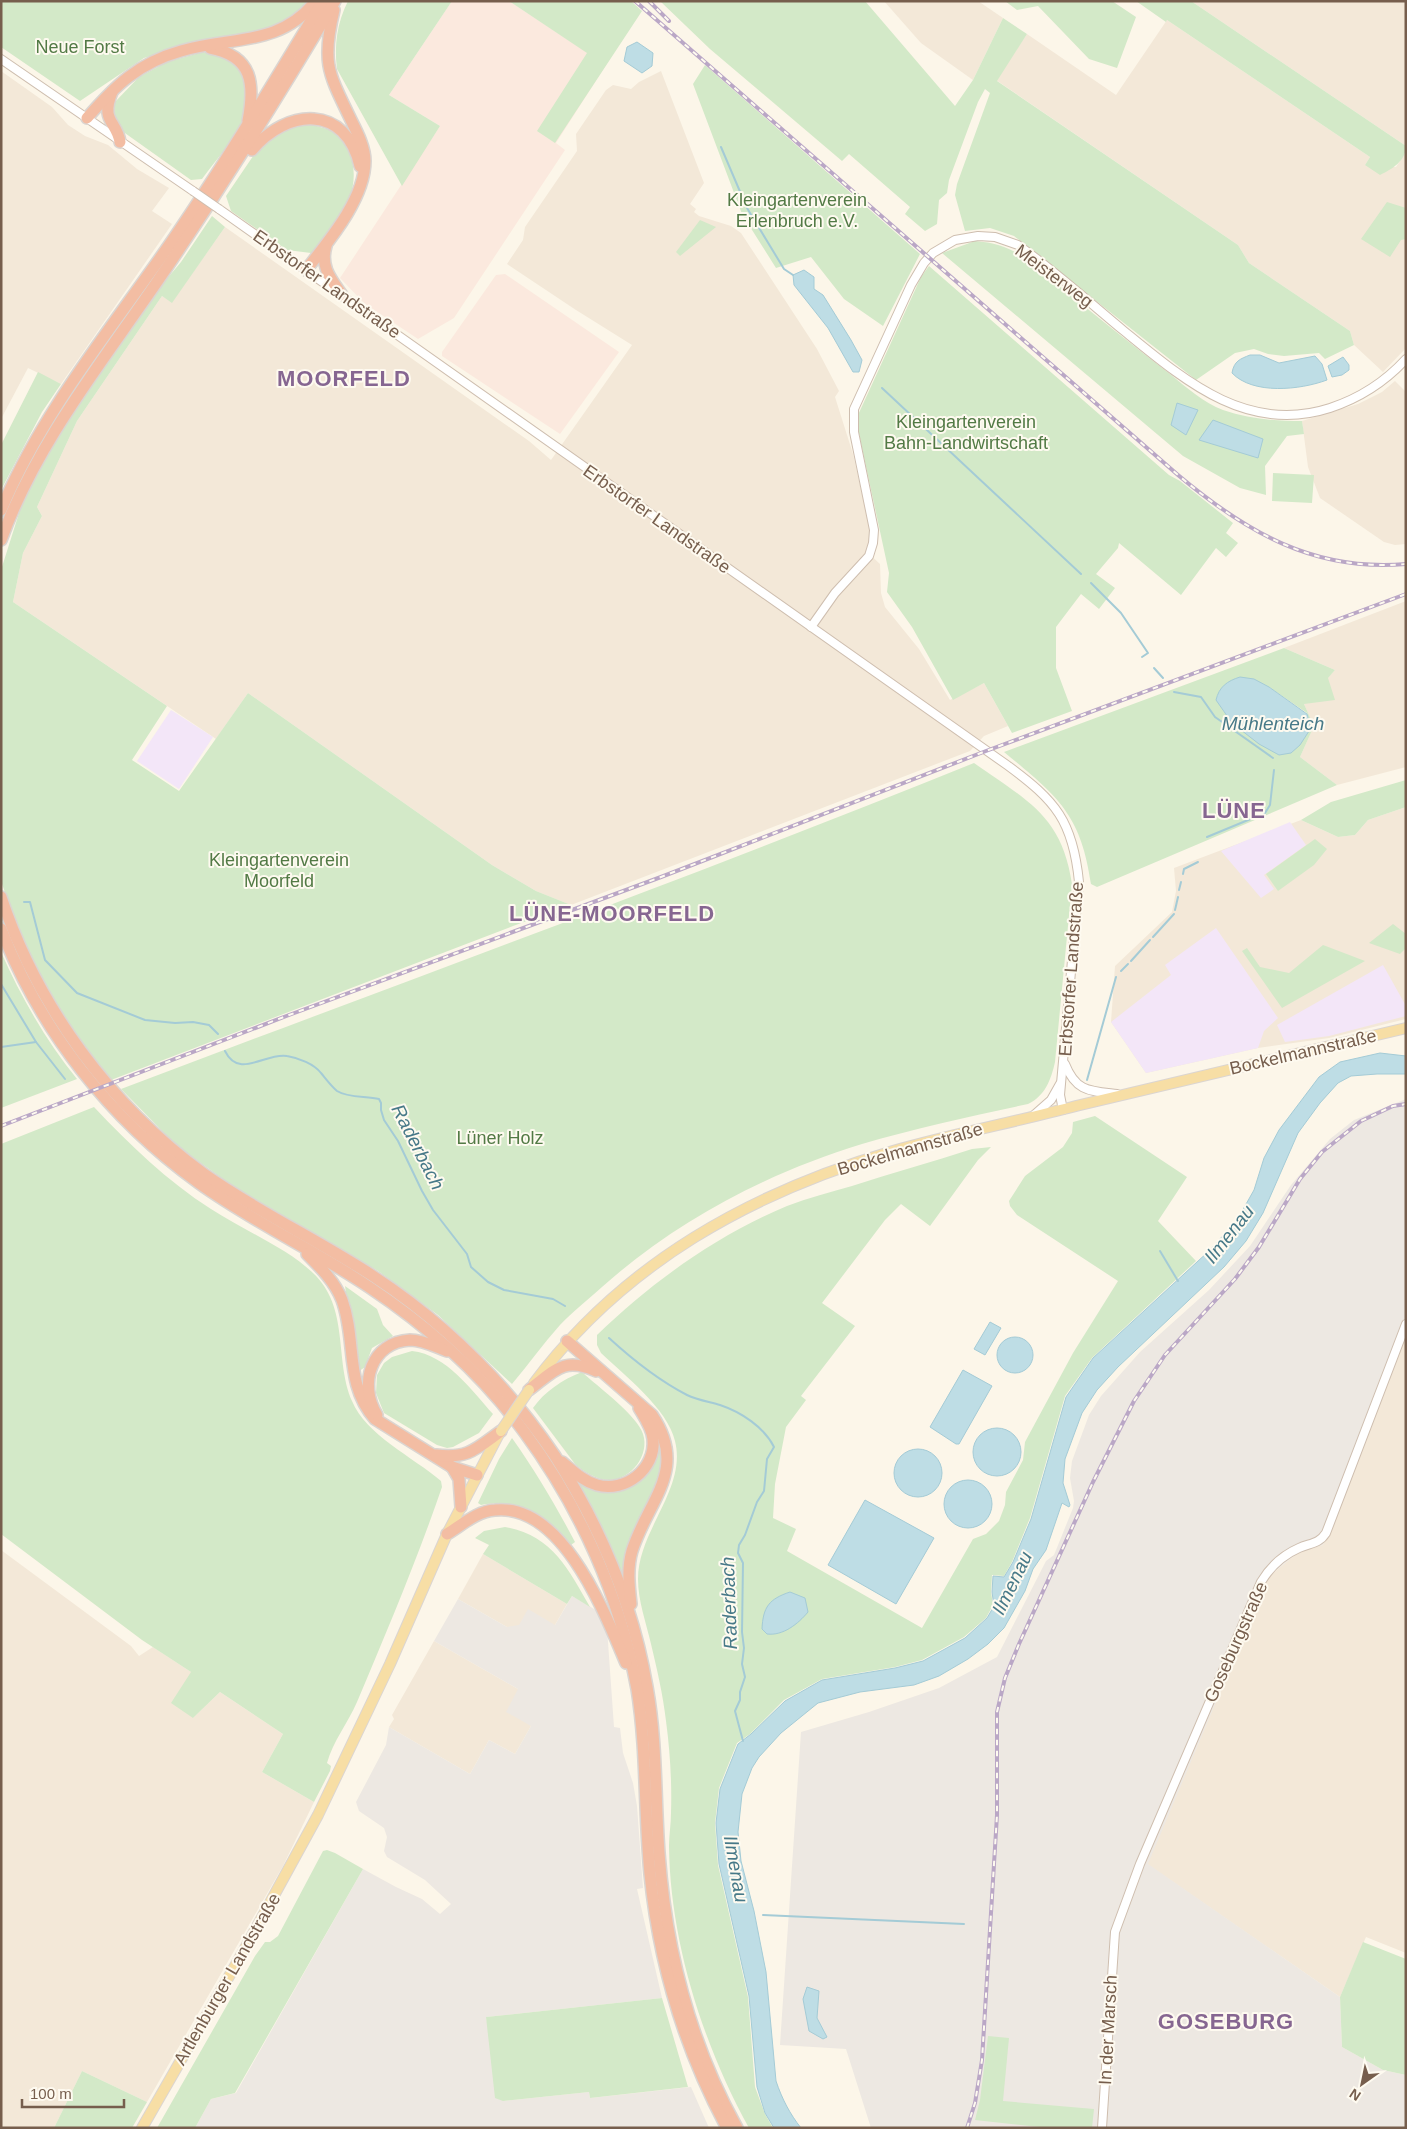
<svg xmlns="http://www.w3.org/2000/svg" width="1407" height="2129" font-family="Helvetica,sans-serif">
<rect width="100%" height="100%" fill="#fcf6e9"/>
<!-- residential -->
<g fill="#f3e8d8">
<polygon points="884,1 978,1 1003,18 973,80 921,43"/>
<polygon points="1191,1 1406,2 1406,146"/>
<polygon points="1167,20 1370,157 1365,165 1396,167 1406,152 1406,348 1383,372 1354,345 1350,331 1249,263 1238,245 996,80 1027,34 1116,95"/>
<polygon points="1,71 52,107 68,125 85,136 108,145 137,169 169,188 152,211 172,224 61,384 28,368 1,419"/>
<polygon points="661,71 704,183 690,204 696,209 694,212 699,216 731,226 741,233 817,349 839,391 835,397 853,454 871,534 866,551 880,564 881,593 885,607 919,649 950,700 984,683 1008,726 984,736 970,751 571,905 536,891 492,865 248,693 216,739 13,602 23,553 42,516 37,507 77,421 162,296 172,302 225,227 529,441 551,460 632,345 576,310 507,264 523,240 525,227 577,151 576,134 606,90 613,85 631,89 639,82"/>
<polygon points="1395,381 1406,392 1406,544 1395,545 1384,542 1320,498 1308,467 1302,421 1358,404 1382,392"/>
<polygon points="1406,601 1406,767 1337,785 1300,757 1314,726 1304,704 1335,670 1284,648"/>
<polygon points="1406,807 1406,1019 1329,1038 1258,1048 1146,1073 1111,1022 1115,966 1172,912 1176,891 1174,868 1301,820 1338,837 1355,835 1368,820"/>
<polygon points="1406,1332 1406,1953 1366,1937 1340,1997 1147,1864 1269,1576 1299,1552 1323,1545"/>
<polygon points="1,1550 131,1646 139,1656 153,1647 191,1672 193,1718 220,1692 283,1734 262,1772 314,1802 283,1866 147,2102 82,2071 54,2128 1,2128"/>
<polygon points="483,1554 567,1604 555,1625 507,1627 458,1599"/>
<polygon points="434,1641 518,1689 531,1726 515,1754 489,1740 470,1774 389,1727 394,1719 392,1715"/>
</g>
<!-- commercial -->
<g fill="#fbe9de">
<polygon points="452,1 509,1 606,65 556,143 565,150 454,318 418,339 364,303 340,278 440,126 389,95"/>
<polygon points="505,274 619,352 560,434 442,356 442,352 496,275"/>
</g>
<!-- industrial -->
<g fill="#ede8e2">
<polygon points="1406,1099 1406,1332 1323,1545 1299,1552 1269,1576 1148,1864 1340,1997 1342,2047 1383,2070 1406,2075 1406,2128 871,2128 846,2049 780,2045 801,1732 869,1712 939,1688 997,1657 1046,1561 1054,1555 1073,1508 1074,1501 1070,1478 1072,1461 1089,1415 1101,1396 1140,1352 1209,1290 1250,1246 1291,1185 1330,1139 1354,1120"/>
<polygon points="572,1596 601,1613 607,1628 614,1727 620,1728 623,1753 633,1783 637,1806 643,1888 637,1889 662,1998 486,2017 503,2101 589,2092 590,2098 691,2087 709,2128 195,2128 211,2099 236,2093 363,1869 396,1887 422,1899 440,1914 451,1904 425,1880 387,1857 384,1851 387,1837 384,1828 359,1811 356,1802 386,1745 389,1727 470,1774 489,1740 515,1754 531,1726 506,1712 518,1689 434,1641 458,1599 507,1627 519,1625 528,1609 555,1625"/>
</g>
<!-- education -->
<g fill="#f3e6f8">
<polygon points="171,710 213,737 179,789 137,761"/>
<polygon points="1290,822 1306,845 1264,875 1274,889 1261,898 1221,851"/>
<polygon points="1216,928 1278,1018 1264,1031 1258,1048 1146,1073 1111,1022 1171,975 1165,965"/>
<polygon points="1383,965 1406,1006 1406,1016 1329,1036 1285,1042 1277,1025"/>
</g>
<!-- green -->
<g fill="#d3e9c8" fill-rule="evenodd">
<polygon points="1,1 310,1 290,20 251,35 199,41 144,58 80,101 1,47"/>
<path d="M 348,1 L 452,1 L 389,95 L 440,126 L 402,186 L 337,69 C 334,45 337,23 348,1 Z"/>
<polygon points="509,1 631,1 642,11 555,143 537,131 587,53"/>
<polygon points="660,1 865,1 955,106 973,80 1003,18 1027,34 997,81 1238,245 1249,263 1350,331 1354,345 1325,359 1319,353 1284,356 1268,354 1254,349 1235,353 1196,380 1014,236 990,228 965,231 955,195 957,184 990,93 985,89 978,102 949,180 947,193 939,200 937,224 925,231 905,214 910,207 849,154 842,161 710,49"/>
<polygon points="1005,1 1112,1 1136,17 1117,68 1089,59 1038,6 1017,10"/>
<path d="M 1136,1 L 1191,1 L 1406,146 C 1406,161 1392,169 1380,175 L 1365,165 L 1370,157 L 1167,20 L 1166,22 Z"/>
<path d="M 203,52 C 234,57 247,68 245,100 C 245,106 246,113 243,119 C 234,140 216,160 202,179 L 191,180 L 115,126 L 114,103 L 139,77 L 167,62 Z"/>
<polygon points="705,65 920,254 883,326 844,299 811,257 776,268 742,214 693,84"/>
<path d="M 311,124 C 318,127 327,128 333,132 C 363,156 357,195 337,223 C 329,234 320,244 311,253 L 287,250 L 231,211 L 226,196 L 262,143 L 287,127 Z"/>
<polygon points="1387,202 1406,208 1406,239 1401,240 1390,257 1361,239"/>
<polygon points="212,216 225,227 172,303 162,296 77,421 37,507 42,516 23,553 13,602 167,706 132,760 179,791 248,693 492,865 536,891 571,905 513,926 111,1080 73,1035 28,959 1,881 1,570 20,510 40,466 92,381 154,294 181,262"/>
<polygon points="700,220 716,227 680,256 676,252"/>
<path d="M 975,241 C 1017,244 1032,264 1063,289 C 1098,317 1133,346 1170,374 C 1186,387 1204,403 1223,410 C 1249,419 1275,421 1302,421 L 1304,434 L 1287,436 L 1265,466 L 1266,495 L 1240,488 L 1183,456 L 942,253 Z"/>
<polygon points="929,266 1169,475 1180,481 1233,523 1226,533 1238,543 1226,557 1216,548 1181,595 1119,543 1118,548 1096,574 1115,588 1099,609 1081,594 1056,627 1056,668 1072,711 1012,733 984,683 953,700 912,627 887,592 889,573 859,434 858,415 921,277"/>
<polygon points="38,372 61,384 42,412 1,490 1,445"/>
<polygon points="1273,473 1314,475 1312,503 1272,501"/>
<path d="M 1284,648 L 1335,670 L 1328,678 L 1335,700 L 1304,704 L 1314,726 L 1300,757 L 1337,785 L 1097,887 L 1091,884 C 1081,813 1056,795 1004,752 ZM 1269,687 L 1307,713 L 1311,728 L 1244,731 L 1232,723 L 1222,708 Z"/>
<path d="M 974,763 C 1026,800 1062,815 1072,884 L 1055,1062 C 1051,1080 1045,1096 1028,1104 C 972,1116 916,1128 862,1144 C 767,1173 676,1221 602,1287 C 588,1300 572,1312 560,1325 C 543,1344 528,1365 512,1384 L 438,1315 L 378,1271 L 234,1187 L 176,1145 L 121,1089 C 406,981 692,877 974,763 Z"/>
<polygon points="1406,780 1406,807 1368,820 1355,835 1338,837 1301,820 1331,802"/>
<polygon points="1315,839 1327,849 1314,865 1278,891 1266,874"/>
<polygon points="1393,924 1406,934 1406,948 1400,954 1369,943"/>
<polygon points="1323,945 1365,961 1282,1008 1242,951 1247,948 1260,967 1289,973"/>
<path d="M 1,952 C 21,997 46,1041 77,1079 L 1,1108 Z"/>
<path d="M 94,1107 C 130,1145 167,1181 211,1209 C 243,1230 287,1248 313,1273 C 350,1308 334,1359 352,1401 C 366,1435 413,1457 441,1481 L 442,1487 C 417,1560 387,1631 357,1702 C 348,1723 333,1741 327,1763 L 331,1766 L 330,1771 L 314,1802 L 262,1772 L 283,1734 L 220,1692 L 193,1718 L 171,1703 L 191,1672 L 142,1640 L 1,1534 L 1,1144 Z"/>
<path d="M 1095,1116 L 1187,1177 L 1158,1221 L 1196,1261 L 1092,1358 L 1065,1396 L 1030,1518 L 1012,1562 L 1004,1576 L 992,1575 L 991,1592 L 993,1605 L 986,1618 L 964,1637 L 922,1660 L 895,1667 L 822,1679 L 784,1700 L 750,1734 L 737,1743 L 719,1788 L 715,1823 L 718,1865 L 748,1997 L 755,2087 L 765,2114 L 773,2128 L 749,2128 C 703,2045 670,1941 669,1846 C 669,1835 671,1824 671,1813 C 672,1782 670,1751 666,1721 C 663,1695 657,1669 651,1644 C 646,1622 638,1601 638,1579 C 638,1530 687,1489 675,1441 C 668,1409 624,1375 601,1353 L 597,1345 L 597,1335 C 653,1281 716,1236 787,1206 C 808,1198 831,1192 852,1186 C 892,1173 932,1162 972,1149 L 991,1147 L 978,1160 L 930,1226 L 901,1204 L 885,1220 L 822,1303 L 855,1326 L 801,1396 L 806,1400 L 786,1427 L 775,1484 L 773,1518 L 796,1529 L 787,1551 L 922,1628 L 973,1539 L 986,1534 L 999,1521 L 1005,1505 L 1006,1492 L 1023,1460 L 1025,1442 L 1073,1353 L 1118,1281 L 1017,1215 L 1010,1206 L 1009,1201 L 1025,1176 L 1063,1147 L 1072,1133 L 1073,1122 Z"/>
<polygon points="345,1286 377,1309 383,1325 393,1336 372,1348 365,1367 358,1372"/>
<path d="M 412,1351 C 447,1355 471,1390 493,1414 L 479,1433 L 453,1447 L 447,1448 L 437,1445 L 384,1413 L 376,1393 L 377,1375 L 384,1363 L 392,1357 Z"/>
<path d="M 582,1372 C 598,1387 637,1415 643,1434 C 650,1455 631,1480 609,1480 C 597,1480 584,1472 575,1464 L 533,1408 C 544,1392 563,1379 582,1372 Z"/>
<path d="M 657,1431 L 662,1444 L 661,1474 L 624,1583 L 572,1475 L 624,1489 C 653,1475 650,1459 657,1431 Z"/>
<path d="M 512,1438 C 536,1472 556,1506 575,1542 L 571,1545 C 547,1517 519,1498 481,1505 L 478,1503 L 499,1459 Z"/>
<path d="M 505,1527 C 552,1535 568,1569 590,1607 L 572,1596 L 567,1604 L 483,1554 L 489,1545 L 475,1538 L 484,1531 Z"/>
<polygon points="327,1850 335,1853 363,1869 235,2093 211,2099 195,2128 157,2128 255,1956 265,1942 270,1942 278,1936 323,1851"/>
<polygon points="1363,1942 1406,1959 1406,2075 1383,2070 1342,2047 1340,1997"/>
<polygon points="662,1998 688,2087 590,2098 589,2092 503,2101 495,2098 486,2017"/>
<polygon points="988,2036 1009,2038 1003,2101 1094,2109 1092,2128 1049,2128 975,2120 980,2100"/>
<polygon points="82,2071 147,2102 132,2128 54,2128"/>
</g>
<!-- water -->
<g fill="#bedde5" stroke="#a4cbd6">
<polygon points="637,42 653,53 652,66 642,73 624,61 627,47"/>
<polygon points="804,270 814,277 814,289 823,295 851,340 862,360 859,372 853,372 828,328 794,285 793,275"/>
<path d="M 1250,355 L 1260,355 L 1279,363 L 1315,356 L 1322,364 L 1327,380 C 1300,390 1253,395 1232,373 C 1234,361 1240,359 1250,355 Z"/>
<polygon points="1343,357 1349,365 1349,370 1342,375 1332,377 1328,366"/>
<polygon points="1177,403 1198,410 1186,435 1171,425"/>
<polygon points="1213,420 1263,439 1258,458 1199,440"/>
<path d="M 1240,677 L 1254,679 L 1269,687 L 1307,714 L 1311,728 L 1300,745 L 1291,753 L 1279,755 L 1259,744 L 1232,723 L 1216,700 C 1219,687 1227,681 1240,677 Z"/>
<path d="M 1380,1053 L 1406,1056 L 1406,1074 L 1377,1074 L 1351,1076 L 1338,1083 L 1320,1103 L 1298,1133 L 1263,1213 L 1246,1241 L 1224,1267 L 1118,1367 L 1097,1390 L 1082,1413 L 1065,1459 L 1063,1483 L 1070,1505 L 1069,1507 L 1062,1503 L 1046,1550 L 1033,1569 L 1025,1591 L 1004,1628 L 988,1644 L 968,1659 L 939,1676 L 914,1685 L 860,1692 L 818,1703 L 781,1733 L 759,1757 L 752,1768 L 742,1794 L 738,1832 L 741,1861 L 754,1911 L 766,1972 L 776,2081 C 782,2099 790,2114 801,2128 L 774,2128 L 765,2113 L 757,2087 L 749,1996 L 719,1864 L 716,1823 L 720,1789 L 738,1744 L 751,1734 L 785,1701 L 822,1680 L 895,1668 L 923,1661 L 965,1638 L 987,1618 L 994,1606 L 992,1592 L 993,1576 L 1004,1577 L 1013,1562 L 1031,1519 L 1066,1397 L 1093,1358 L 1210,1250 L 1237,1220 L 1254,1190 L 1264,1158 L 1279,1130 L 1319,1077 L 1340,1062 Z"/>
<polygon points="990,1322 1001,1328 985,1355 974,1349"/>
<circle cx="1015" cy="1355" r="18"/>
<polygon points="963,1370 992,1386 959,1444 956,1444 930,1427"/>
<circle cx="997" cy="1452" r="24"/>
<circle cx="918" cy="1473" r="24"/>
<circle cx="968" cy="1504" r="24"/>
<polygon points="865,1500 934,1538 896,1604 828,1565"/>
<path d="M 790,1592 L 805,1598 L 808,1612 C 798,1624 783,1636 767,1634 L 762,1629 C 763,1607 769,1599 790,1592 Z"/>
<polygon points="807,1987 819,1991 817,2018 827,2037 823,2039 809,2031 803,1999"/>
</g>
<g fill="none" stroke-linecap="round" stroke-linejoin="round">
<!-- stream -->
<g stroke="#a4cbd6" stroke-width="2">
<polyline points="721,147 747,208 784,269 793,275"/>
<polyline points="882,388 1081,574"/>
<polyline points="1091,583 1121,613 1148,653 1142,657"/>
<polyline points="1154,668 1163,678"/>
<polyline points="1174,692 1201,697 1215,717 1273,758"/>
<polyline points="1207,837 1265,813 1270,805 1274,770"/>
<polyline points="1183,874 1184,869 1198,862"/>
<polyline points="1179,890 1181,882"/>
<polyline points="24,902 30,902 45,960 77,993 145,1020 175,1023 193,1022 209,1025 218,1034"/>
<polyline points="1175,910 1178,897"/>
<polyline points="1153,937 1174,914"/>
<polyline points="1131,961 1150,940"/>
<polyline points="1121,971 1128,964"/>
<polyline points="1,984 36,1042 1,1047"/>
<polyline points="36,1042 65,1079"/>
<path d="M 225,1051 C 239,1080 266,1052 287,1056 C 299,1058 314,1064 321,1073 C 326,1079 331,1086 337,1091 C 348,1098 366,1096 379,1099 L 381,1103 L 381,1110 L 384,1120 L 398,1141 L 422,1191 L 433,1210 L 467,1254 L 471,1267 L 488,1282 L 504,1290 L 553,1299 L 565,1306"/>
<polyline points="1087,1080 1116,977"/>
<polyline points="1160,1251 1178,1281"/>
<path d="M 609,1338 C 633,1360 658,1380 687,1395 C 697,1400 710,1402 720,1405 C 741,1412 764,1427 774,1447 L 767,1459 L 764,1491 L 757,1502 L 745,1535 L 739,1545 L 738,1553 L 743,1563 L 742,1632 L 744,1648 L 742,1664 L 745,1677 L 740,1692 L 740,1700 L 735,1711 L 743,1741"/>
<polyline points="763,1915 964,1924"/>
</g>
<defs>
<g id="minor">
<polyline points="1,59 193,191"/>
<path d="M 219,209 L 1007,765 C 1056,801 1073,821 1079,882 L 1060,1095 L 1063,1110"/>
<path d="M 811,627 L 835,593 L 869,556 L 873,543 L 874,530 L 854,432 L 854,409 L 911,285 L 924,263 L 933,253 L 955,240 L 978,236 L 995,237 L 1018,245 C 1055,271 1089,302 1124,331 C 1184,380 1247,435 1330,408 C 1360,398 1385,382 1406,359"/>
<path d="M 1065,1064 C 1076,1092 1090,1091 1117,1094"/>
<polyline points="1034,1115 1051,1100 1060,1084"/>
<path d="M 1102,2128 L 1115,1932 L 1140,1864 L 1261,1582 C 1270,1567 1283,1555 1299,1548 C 1310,1543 1319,1544 1326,1533 L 1406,1324"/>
</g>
<g id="major">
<path d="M 534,1383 C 624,1263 750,1193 893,1151 C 953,1134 1015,1122 1076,1106 C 1186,1080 1296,1054 1406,1028"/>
<polyline points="142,2128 243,1952 318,1815 390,1664 447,1534 500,1432"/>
</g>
<g id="highway">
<path d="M 210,48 C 253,56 255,84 248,121"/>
<path d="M 112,92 C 100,122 117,121 120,142"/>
<path d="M 87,118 C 115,86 138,63 181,51 C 231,36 279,47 316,1"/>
<path d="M 252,150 C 287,108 346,104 360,166"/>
<path d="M 326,246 C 320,267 331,279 342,295"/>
<path d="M 306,270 C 328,242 365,199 365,161 C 365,148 358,134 352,122 C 329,74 321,64 334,10"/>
<path d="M 1,510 C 39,418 106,335 163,254 C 220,172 271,87 323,1"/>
<path d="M 1,540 C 37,442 101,364 159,279 C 221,188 279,96 335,1"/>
<path d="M 1,897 C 38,1008 110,1105 204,1174 C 258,1212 318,1240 373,1276 C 445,1323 507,1385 555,1456 C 600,1526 633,1605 647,1687 C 657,1742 655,1797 659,1853 C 666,1950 690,2043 737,2128"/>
<path d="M 1,929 C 40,1030 110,1119 199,1183 C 253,1222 314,1250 369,1287 C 429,1327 483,1375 525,1433 C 581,1509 620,1597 637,1689 C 647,1751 644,1812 650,1874 C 659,1964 684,2048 727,2128"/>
<path d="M 307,1254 C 321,1268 335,1282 342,1300 C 357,1341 344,1384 375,1419 L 452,1467 L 477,1475"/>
<path d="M 567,1341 L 652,1415 C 689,1470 648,1500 632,1551 C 627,1568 629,1586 631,1604"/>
<path d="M 529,1390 C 554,1371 564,1356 596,1371"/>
<path d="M 377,1415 C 358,1384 371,1342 410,1340 C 423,1340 436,1347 447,1351"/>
<path d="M 436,1455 C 468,1459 476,1449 501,1431"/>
<path d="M 562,1462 C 573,1471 583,1481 597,1485 C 625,1493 656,1469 653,1439 C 652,1428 645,1418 639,1408"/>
<polyline points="452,1467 459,1479 461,1507"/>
<path d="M 447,1534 C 462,1525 477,1511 495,1510 C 563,1503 605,1614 626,1663"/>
</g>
</defs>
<!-- minor casing -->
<use href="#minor" stroke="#cebeaf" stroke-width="10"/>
<!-- major casing -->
<use href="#major" stroke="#dbd5d1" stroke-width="12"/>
<!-- highway casing -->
<use href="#highway" stroke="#dbd5d1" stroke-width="14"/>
<!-- minor -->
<use href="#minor" stroke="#fff" stroke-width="8"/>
<!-- major -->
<use href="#major" stroke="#f7dea5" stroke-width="10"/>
<!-- highway -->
<use href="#highway" stroke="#f3bda3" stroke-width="11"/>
<defs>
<g id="rail">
<path d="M 635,1 L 1178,475 C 1246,532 1314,572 1406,564"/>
<polyline points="649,1 669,21"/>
<polyline points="1,1126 289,1015 661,877 986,751 1406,594"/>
<polyline points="967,2128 975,2103 982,2060 997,1815 997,1712 1005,1678 1019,1644 1093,1482 1134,1401 1165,1355 1235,1279 1259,1247 1300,1179 1322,1152 1361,1121 1393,1106 1406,1104"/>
</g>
</defs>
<!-- rail casing -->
<use href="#rail" stroke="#baa7c6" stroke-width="4"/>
<!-- rail -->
<use href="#rail" stroke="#fefaf0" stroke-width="2" stroke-dasharray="5.5" stroke-linecap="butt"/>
<defs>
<polyline id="minor-bridge" points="193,191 219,209"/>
<polyline id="major-bridge" points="501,1431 529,1390"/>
</defs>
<!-- minor-bridge casing -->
<use href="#minor-bridge" stroke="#cebeaf" stroke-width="10" stroke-linecap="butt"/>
<!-- major-bridge casing -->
<use href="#major-bridge" stroke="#dbd5d1" stroke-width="12" stroke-linecap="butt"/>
<!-- minor-bridge -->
<use href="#minor-bridge" stroke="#fff" stroke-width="8"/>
<!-- major-bridge -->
<use href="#major-bridge" stroke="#f7dea5" stroke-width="10"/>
</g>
<g text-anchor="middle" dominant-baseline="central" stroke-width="4" stroke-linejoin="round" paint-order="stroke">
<!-- park labels -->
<g font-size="18" fill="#527a45" stroke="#fefaf0">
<text x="80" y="47">Neue Forst</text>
<text x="797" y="200">Kleingartenverein<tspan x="797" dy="21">Erlenbruch e.V.</tspan></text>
<text x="966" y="422">Kleingartenverein<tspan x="966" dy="21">Bahn-Landwirtschaft</tspan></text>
<text x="279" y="860">Kleingartenverein<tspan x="279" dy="21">Moorfeld</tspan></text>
<text x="500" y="1138">Lüner Holz</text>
</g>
<!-- street labels -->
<g font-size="18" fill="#765e4d" stroke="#fefaf0">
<text transform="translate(1054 276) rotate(37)">Meisterweg</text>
<text transform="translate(327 284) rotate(35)">Erbstorfer Landstraße</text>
<text transform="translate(657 519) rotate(35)">Erbstorfer Landstraße</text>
<text transform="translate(1071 969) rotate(-86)">Erbstorfer Landstraße</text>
<text transform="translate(1303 1052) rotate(-13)">Bockelmannstraße</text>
<text transform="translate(910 1149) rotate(-16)">Bockelmannstraße</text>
<text transform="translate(1236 1642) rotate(-66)">Goseburgstraße</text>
<text transform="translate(227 1979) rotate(-60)">Artlenburger Landstraße</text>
<text transform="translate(1108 2030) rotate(-87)">In der Marsch</text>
</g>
<!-- water labels -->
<g font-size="19" font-style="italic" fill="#477988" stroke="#fefaf0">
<text x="1273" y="723">Mühlenteich</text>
<text transform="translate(418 1147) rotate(63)">Raderbach</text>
<text transform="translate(1229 1234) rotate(-52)">Ilmenau</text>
<text transform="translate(1012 1583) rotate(-64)">Ilmenau</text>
<text transform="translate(729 1603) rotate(-92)">Raderbach</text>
<text transform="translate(736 1869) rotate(80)">Ilmenau</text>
</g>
<!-- district labels -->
<g font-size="22" font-weight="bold" letter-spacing="1" fill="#866691" stroke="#fefaf0">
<text x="344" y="378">MOORFELD</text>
<text x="1234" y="810">LÜNE</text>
<text x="612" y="913">LÜNE-MOORFELD</text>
<text x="1226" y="2021">GOSEBURG</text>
</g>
</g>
<!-- border -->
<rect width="1407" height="2129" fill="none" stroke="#765e4d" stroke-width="5"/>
<!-- north arrow -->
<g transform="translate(1362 2084) rotate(213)" stroke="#fefaf0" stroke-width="4" paint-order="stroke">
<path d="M0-4L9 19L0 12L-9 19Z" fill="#765e4d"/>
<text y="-8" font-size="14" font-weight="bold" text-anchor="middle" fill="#765e4d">N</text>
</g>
<!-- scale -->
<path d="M22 2099v8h102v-8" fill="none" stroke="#765e4d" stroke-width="2.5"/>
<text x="30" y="2099" font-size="15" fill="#765e4d" stroke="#fefaf0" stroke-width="4" paint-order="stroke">100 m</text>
</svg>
